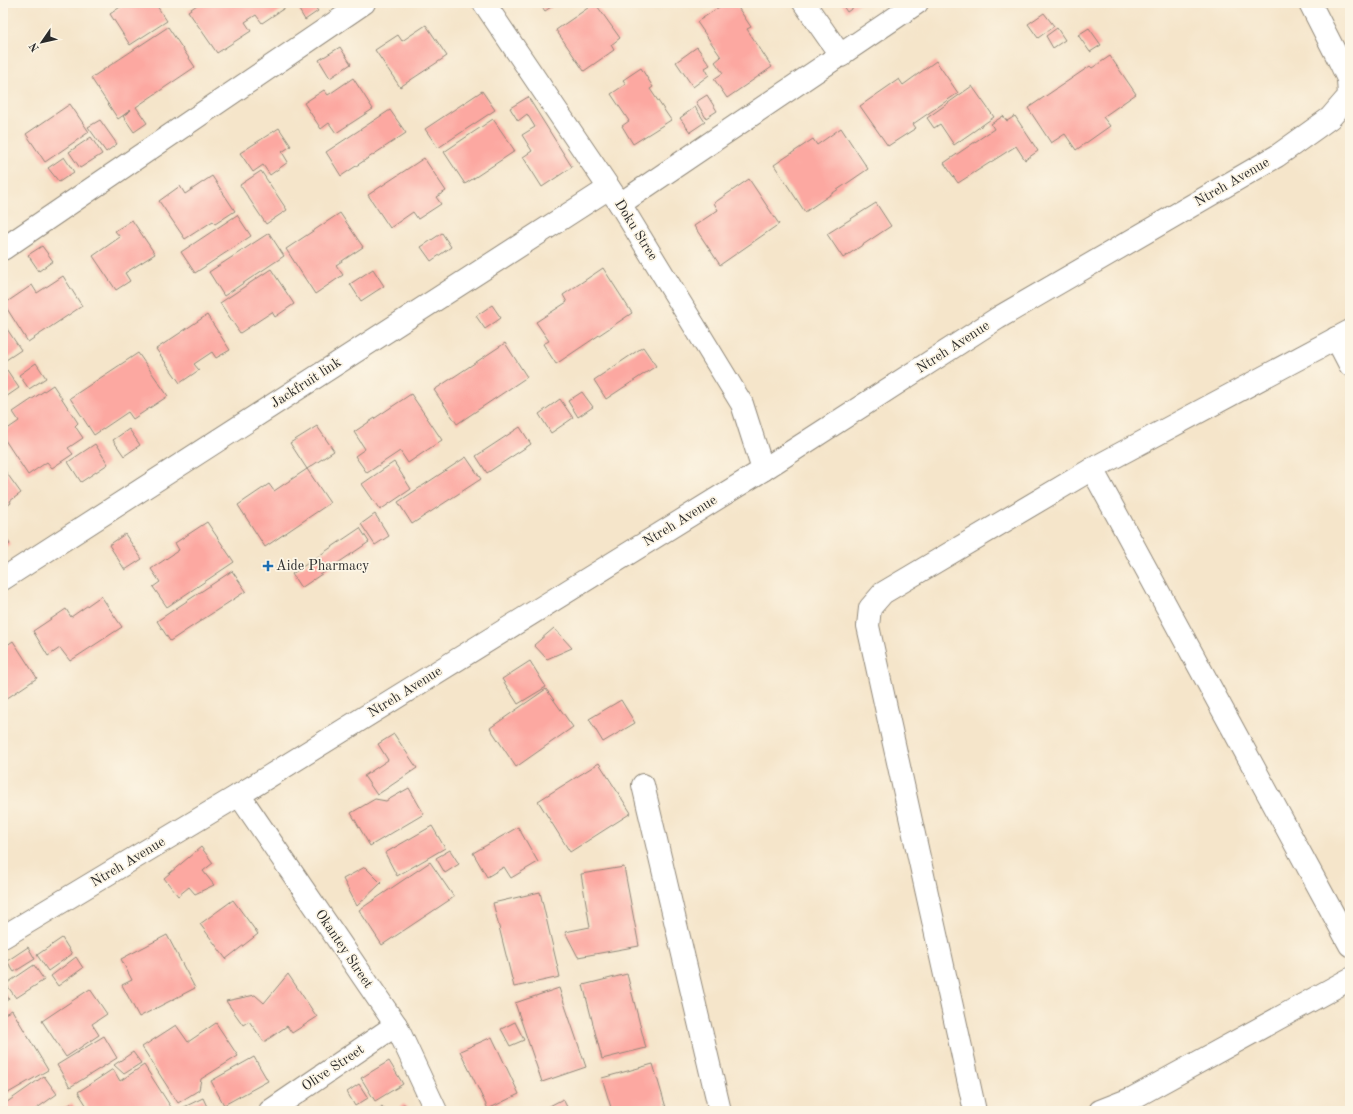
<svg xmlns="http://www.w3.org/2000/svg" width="1353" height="1114" font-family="'Old Standard TT',serif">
<rect width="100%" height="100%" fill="#fcf5e5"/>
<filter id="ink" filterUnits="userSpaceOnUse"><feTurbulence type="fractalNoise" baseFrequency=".025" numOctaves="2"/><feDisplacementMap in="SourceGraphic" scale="8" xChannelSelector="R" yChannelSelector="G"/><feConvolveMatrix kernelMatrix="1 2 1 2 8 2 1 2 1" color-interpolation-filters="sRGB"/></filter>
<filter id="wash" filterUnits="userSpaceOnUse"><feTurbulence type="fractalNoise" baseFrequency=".012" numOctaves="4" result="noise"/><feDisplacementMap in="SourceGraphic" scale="16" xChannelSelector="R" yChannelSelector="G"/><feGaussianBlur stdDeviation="0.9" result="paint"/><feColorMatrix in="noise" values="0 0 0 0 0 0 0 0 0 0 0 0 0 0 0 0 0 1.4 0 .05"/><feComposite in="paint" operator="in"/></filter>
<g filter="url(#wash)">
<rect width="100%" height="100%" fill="#f5e5ca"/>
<g id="blocks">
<!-- building -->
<g fill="#fca8a1">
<polygon points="126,3 155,3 167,21 130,45 110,14"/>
<polygon points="200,3 288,3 289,5 262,23 256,15 245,22 251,31 217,53 188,11"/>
<polygon points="295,3 312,3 318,11 305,20"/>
<polygon points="539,3 557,3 545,11"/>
<polygon points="595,3 620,38 611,45 614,50 584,71 556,30"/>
<polygon points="725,3 735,3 751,27 747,29 772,67 727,98 714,79 723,73 715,62 721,57 697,22"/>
<polygon points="841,3 860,3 847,12"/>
<polygon points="1044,13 1054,26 1038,38 1028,24"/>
<polygon points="426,25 447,56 400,87 375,50 398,35 402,41"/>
<polygon points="168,27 195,67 136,107 147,123 134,132 123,116 131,110 118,119 91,78"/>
<polygon points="1057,28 1065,40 1053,48 1046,36"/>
<polygon points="1089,28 1101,45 1090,52 1078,35"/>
<polygon points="340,47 351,64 330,78 319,60"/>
<polygon points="697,47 710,65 705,68 709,75 693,87 676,62"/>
<polygon points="1110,56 1136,94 1103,117 1110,126 1076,150 1065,134 1051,143 1028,108 1090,66 1092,68"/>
<polygon points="936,61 958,93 913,124 916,128 888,146 860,106 899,79 903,85"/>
<polygon points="641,68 653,87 650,89 671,120 633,144 622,126 629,121 611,94 626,84 623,80"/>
<polygon points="353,78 373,109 336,133 329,123 321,129 304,103 324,90 328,95"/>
<polygon points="972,86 994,117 954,145 940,124 934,128 927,118"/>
<polygon points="482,91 495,110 438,148 425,129"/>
<polygon points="707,95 717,111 706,118 696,102"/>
<polygon points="528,97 572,167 542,187 523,157 532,151 522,135 535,127 527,114 518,121 510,108"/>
<polygon points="70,104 89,132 45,162 26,134"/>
<polygon points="695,107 705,122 690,132 680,118"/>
<polygon points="390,110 406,133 341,176 326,152"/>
<polygon points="1003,116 1007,121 1015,116 1038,151 1025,160 1016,146 958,183 944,163 994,129 991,124"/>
<polygon points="493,119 515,151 465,184 444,152"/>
<polygon points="100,120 117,144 106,152 88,127"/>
<polygon points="279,128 291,146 282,152 288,162 270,175 263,165 253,172 240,153"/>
<polygon points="841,128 868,169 805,212 774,165 813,139 817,145"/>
<polygon points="91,137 102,154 80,168 69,152"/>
<polygon points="64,157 74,172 59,182 48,168"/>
<polygon points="424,158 446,191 436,197 441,204 418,219 413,212 390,228 368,195"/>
<polygon points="261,171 287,210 266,224 240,185"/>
<polygon points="212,176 235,211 215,224 213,221 185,239 159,201 180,186 185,194"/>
<polygon points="749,179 779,224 720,265 694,226 718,210 714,203"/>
<polygon points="876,203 891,226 843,258 827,234"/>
<polygon points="340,213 363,247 336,265 343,275 315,294 286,249"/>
<polygon points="237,215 251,236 195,273 181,252"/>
<polygon points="132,220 155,254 125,273 130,281 116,290 93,256 120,237 115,231"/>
<polygon points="269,233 284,256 224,296 209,272"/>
<polygon points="442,233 451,247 431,261 421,247"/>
<polygon points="42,246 53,261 39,271 28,255"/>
<polygon points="603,268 632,313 556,364 543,344 549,341 536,322 567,302 563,295"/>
<polygon points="271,269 294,304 275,317 272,312 240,333 220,303"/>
<polygon points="373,269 384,286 361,301 350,284"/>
<polygon points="63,276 82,306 28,342 4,304 32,285 37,293"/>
<polygon points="492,305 501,318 485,329 476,316"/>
<polygon points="207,315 230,350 216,358 212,352 194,364 199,370 180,383 156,349"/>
<polygon points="3,323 21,350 3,362"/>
<polygon points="505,343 527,377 457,424 434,390"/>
<polygon points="643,347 656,366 606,399 594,380"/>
<polygon points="138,353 168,396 133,419 128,412 94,435 70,398"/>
<polygon points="36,363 46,378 29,389 19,375"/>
<polygon points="7,370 19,388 3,399 3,373"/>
<polygon points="53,385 78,423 75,426 83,438 68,448 73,454 52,468 47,462 28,475 3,437 3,432 19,421 13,412"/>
<polygon points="582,392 593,407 578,417 568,401"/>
<polygon points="411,394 442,440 408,463 400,451 367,473 355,456 365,449 354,432"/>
<polygon points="560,399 573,418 551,433 539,414"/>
<polygon points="317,426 334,451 307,469 290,443"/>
<polygon points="520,427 531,444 487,473 476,456"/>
<polygon points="129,429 140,445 124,456 113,440"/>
<polygon points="95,444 108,464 81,482 68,462"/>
<polygon points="466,457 481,479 412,524 398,502"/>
<polygon points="394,462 411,489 380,510 362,484"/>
<polygon points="3,468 21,493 10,501 11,503 3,509"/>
<polygon points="307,469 330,503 265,547 238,505 269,484 274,491"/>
<polygon points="375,514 389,536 375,545 361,524"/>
<polygon points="207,522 234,562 167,607 153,587 160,582 151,569 179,550 175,543"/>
<polygon points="360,528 369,542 301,588 292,574"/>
<polygon points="3,534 10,544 3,548"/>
<polygon points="125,534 142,559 125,570 109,545"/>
<polygon points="232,571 246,591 170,641 157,621"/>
<polygon points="101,596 122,627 70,661 60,648 48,656 33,631 66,609 71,617"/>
<polygon points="554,628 572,648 547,659 534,645"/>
<polygon points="13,641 37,678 3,701 3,648"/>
<polygon points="530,661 546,687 518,704 502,679"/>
<polygon points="546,689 573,727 516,767 490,728"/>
<polygon points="621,700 635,723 603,742 589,719"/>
<polygon points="394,734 417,768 377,795 364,776 388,760 378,744"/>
<polygon points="599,763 631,813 570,852 538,801"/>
<polygon points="409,788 424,814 370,846 351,813 375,799 386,801"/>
<polygon points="432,826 445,848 397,876 385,853"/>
<polygon points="518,827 538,862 511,878 504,867 487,877 473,853"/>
<polygon points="201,847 213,863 203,871 214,885 195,894 189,887 178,896 164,878"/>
<polygon points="450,850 459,864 445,873 436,858"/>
<polygon points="430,862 454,897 382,945 359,910"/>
<polygon points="365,867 381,883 357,906 343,879"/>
<polygon points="624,867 639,946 578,957 565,932 590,927 581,874"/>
<polygon points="540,892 560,977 514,987 493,903"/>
<polygon points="233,900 258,934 226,959 200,924"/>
<polygon points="167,935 195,988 139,1017 122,985 132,980 121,959"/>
<polygon points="62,938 72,954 48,971 37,955"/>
<polygon points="28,947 35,959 14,972 7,961"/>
<polygon points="76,957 83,968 58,986 51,976"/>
<polygon points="34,965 44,980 16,998 6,984"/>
<polygon points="288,974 317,1017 292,1033 287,1026 264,1042 249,1021 243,1025 226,1001 255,995 264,1003"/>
<polygon points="627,974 646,1048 602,1059 583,985"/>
<polygon points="559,988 586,1067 542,1082 515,1003"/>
<polygon points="90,989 107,1014 92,1024 99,1035 66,1057 42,1021"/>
<polygon points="3,990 9,999 3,1003"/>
<polygon points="12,1010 48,1070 3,1096 3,1015"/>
<polygon points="515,1022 524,1040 510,1046 501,1029"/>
<polygon points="216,1023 238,1056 201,1079 199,1090 178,1103 142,1047 176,1025 188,1042"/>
<polygon points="104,1036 117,1058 70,1087 57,1065"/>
<polygon points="492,1037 519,1094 488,1109 460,1051"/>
<polygon points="133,1052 141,1063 124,1074 114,1065"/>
<polygon points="254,1057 268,1081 224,1105 211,1081"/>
<polygon points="389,1061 403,1084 375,1101 361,1078"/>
<polygon points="653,1064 667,1111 612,1111 602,1078"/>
<polygon points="144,1065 171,1107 165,1111 90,1111 78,1092 113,1069 120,1081"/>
<polygon points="44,1076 57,1094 33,1111 3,1111 3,1105"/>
<polygon points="359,1084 368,1098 355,1106 347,1092"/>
<polygon points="203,1098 209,1111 183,1111 182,1108"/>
<polygon points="563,1099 569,1111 540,1111"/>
<polygon points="72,1103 77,1111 60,1111"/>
<polygon points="404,1104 409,1111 399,1111 397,1109"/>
<polygon points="382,1106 386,1111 376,1111"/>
</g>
</g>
</g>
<g filter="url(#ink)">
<use href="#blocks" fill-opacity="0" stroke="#90887a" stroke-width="1"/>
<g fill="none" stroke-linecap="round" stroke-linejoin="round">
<defs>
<g id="minor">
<polyline points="484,3 620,204 742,404 763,470"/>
<polyline points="804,3 841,56"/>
<polyline points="620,204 917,3"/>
<polyline points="3,249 364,3"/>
<polyline points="1336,338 1350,365"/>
<polyline points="1092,469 1350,945"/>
<polyline points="3,579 609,188"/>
<polyline points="643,785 720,1111"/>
<polyline points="239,795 396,1025 436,1111"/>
<polyline points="270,1111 396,1025"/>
<polyline points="975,1111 868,626 870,608 883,593 1092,469 1350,331"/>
<polyline points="1100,1111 1133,1098 1350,979"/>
</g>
<polyline id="tertiary" points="3,937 239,795 763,470 998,318 1277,156 1330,118 1349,96 1348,79 1340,62 1310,3"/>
</defs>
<!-- minor casing -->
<use href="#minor" stroke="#90887a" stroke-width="24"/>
<!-- tertiary casing -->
<use href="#tertiary" stroke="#90887a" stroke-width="24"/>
<!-- minor -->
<use href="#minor" stroke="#fff" stroke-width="22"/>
<!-- tertiary -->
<use href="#tertiary" stroke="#fff" stroke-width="22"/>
</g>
</g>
<!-- markers -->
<path fill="#1f6fb2" stroke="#fcf5e5" stroke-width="1.5" d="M266 560h4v4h4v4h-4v4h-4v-4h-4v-4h4z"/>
<g text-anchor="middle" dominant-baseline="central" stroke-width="3.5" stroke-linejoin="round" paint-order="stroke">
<!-- street labels -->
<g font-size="14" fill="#2b2b2b" stroke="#fcf5e5">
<text transform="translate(1232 182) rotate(-30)">Ntreh Avenue</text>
<text transform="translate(636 230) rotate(58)">Doku Stree</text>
<text transform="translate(953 347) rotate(-33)">Ntreh Avenue</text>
<text transform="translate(306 383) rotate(-33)">Jackfruit link</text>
<text transform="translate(680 521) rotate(-32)">Ntreh Avenue</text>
<text transform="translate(405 692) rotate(-32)">Ntreh Avenue</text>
<text transform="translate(128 862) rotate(-31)">Ntreh Avenue</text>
<text transform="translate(344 949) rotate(56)">Okantey Street</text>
<text transform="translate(333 1068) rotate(-34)">Olive Street</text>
</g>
<!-- poi labels -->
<g font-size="14" fill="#2b2b2b" stroke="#fcf5e5" text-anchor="start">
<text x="276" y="566">Aide Pharmacy</text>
</g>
</g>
<!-- margin -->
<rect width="1353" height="1114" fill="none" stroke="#fcf5e5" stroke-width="16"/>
<!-- north arrow -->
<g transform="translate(42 42) rotate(236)" stroke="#fcf5e5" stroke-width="3" paint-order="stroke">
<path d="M0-3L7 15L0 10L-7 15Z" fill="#2b2b2b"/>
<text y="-6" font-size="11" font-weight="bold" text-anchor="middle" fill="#2b2b2b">N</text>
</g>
</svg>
